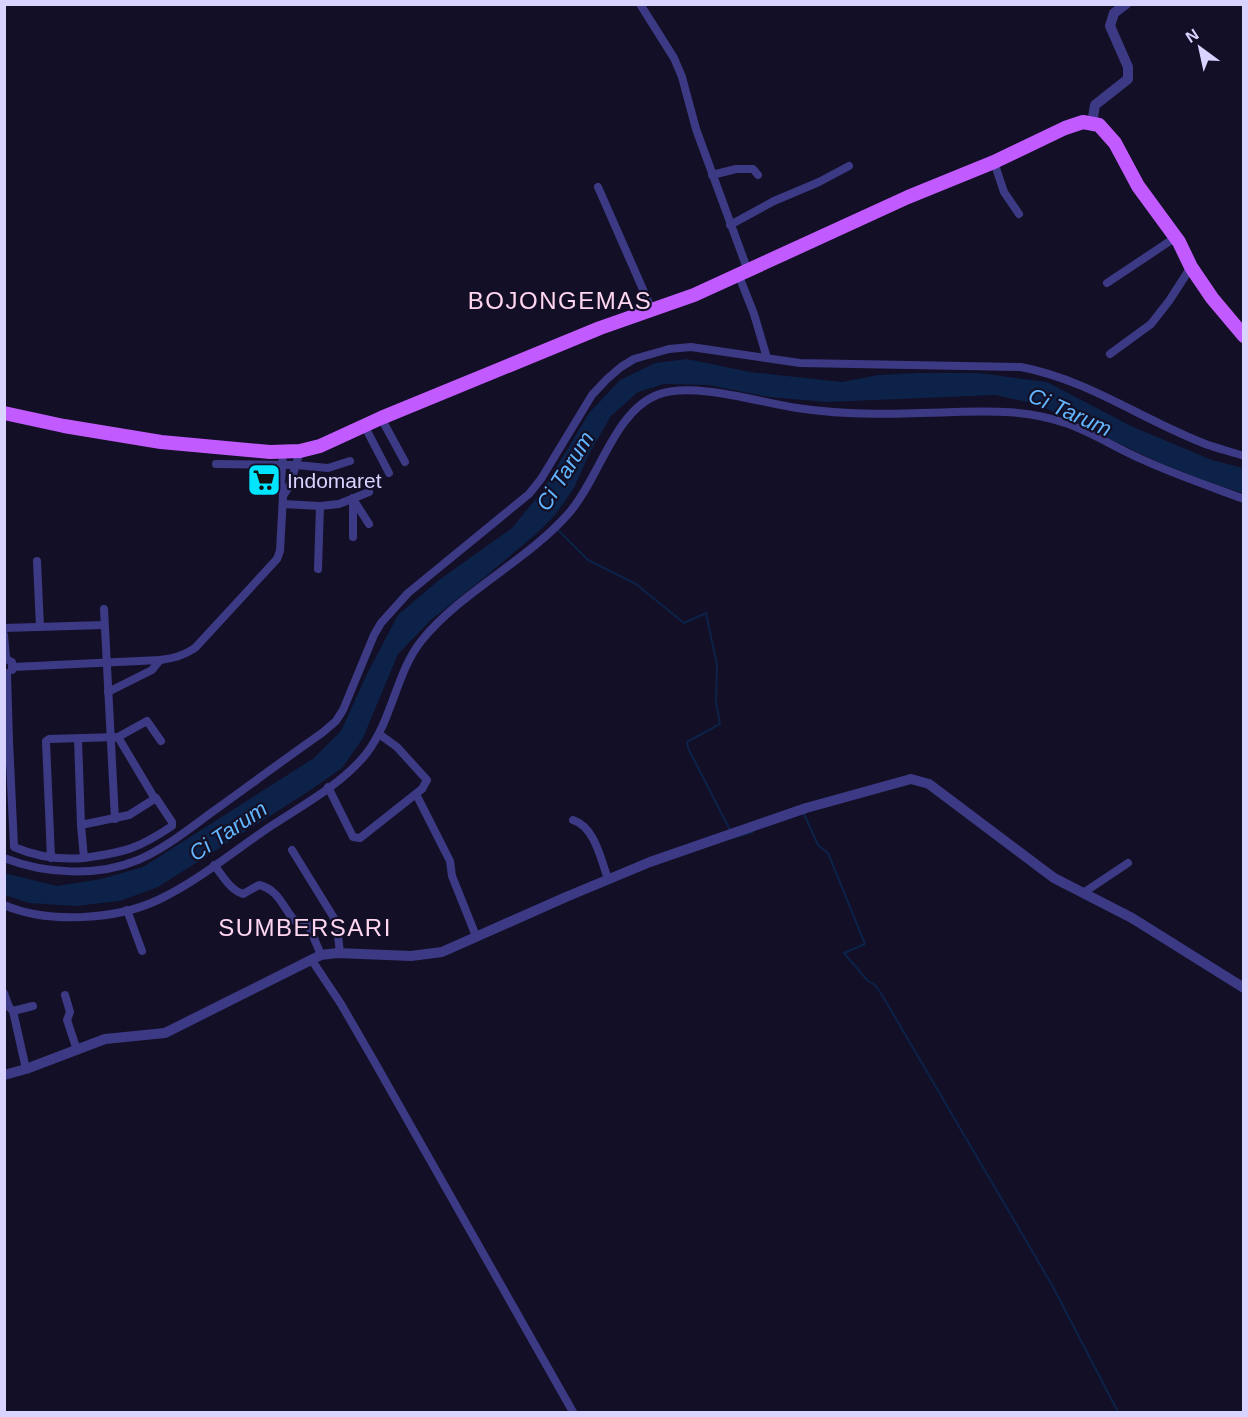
<svg xmlns="http://www.w3.org/2000/svg" width="1248" height="1417" font-family="Helvetica,sans-serif">
<rect width="100%" height="100%" fill="#130f26"/>
<!-- water -->
<polygon fill="#0c2248" points="687,359 750,372 842,382 878,375 917,373 979,373 1047,382 1133,427 1212,460 1243,468 1243,493 1208,482 1158,462 1037,404 995,395 827,402 769,397 708,385 664,384 638,392 611,416 589,454 574,488 555,515 536,534 485,577 431,620 398,654 363,738 342,768 306,793 158,887 120,901 76,906 29,903 5,895 4,873 57,886 101,879 143,867 314,758 341,731 367,674 398,615 439,580 512,528 543,490 589,413 620,380 655,363"/>
<g fill="none" stroke-linecap="round" stroke-linejoin="round">
<!-- stream -->
<g stroke="#0c2248" stroke-width="2">
<polyline points="557,529 588,560 636,584 684,623 706,613 717,665 716,702 720,724 687,742 688,748 730,830"/>
<polyline points="804,814 818,845 828,853 865,944 844,953 868,981 875,985 882,995 1052,1285 1118,1412"/>
<polyline points="733,838 753,832"/>
</g>
<!-- minor-tunnel -->
<polyline stroke="#312d47" stroke-width="8" stroke-dasharray="8 4" stroke-linecap="butt" points="334,918 338,936"/>
<!-- minor -->
<g stroke="#3d3a85" stroke-width="8">
<polyline points="640,4 674,58 682,77 696,129 748,271"/>
<polyline points="994,162 1004,192 1019,214"/>
<polyline points="712,175 736,169 753,169 758,175"/>
<polyline points="598,187 652,310"/>
<polyline points="730,225 774,201 819,182 849,166"/>
<polyline points="739,276 754,314 767,358"/>
<polyline points="1107,283 1176,237"/>
<polyline points="1110,354 1151,324 1169,301 1191,267"/>
<polyline points="381,418 405,462"/>
<polyline points="364,425 389,473"/>
<polyline points="283,452 281,482 283,496 290,485 300,451"/>
<polyline points="216,464 296,465 328,468 350,461"/>
<polyline points="353,498 353,537"/>
<polyline points="353,499 369,524"/>
<polyline points="283,504 320,506 339,504 369,492"/>
<polyline points="37,561 40,627"/>
<polyline points="318,569 320,506"/>
<polyline points="104,609 115,819"/>
<polyline points="4,628 104,625"/>
<polyline points="4,635 6,658"/>
<polyline points="4,658 12,662 12,670"/>
<path d="M 13,667 L 160,660 C 174,658 183,656 195,648 L 277,559 L 280,551 L 283,496"/>
<polyline points="108,692 152,670 160,660"/>
<polyline points="118,737 147,721 161,741"/>
<polyline points="78,739 81,825"/>
<polyline points="5,741 9,741 7,673"/>
<path d="M 9,741 L 14,847 C 37,857 59,860 84,858"/>
<polyline points="328,787 353,837 360,838 422,789 427,780 397,747 379,734"/>
<polyline points="416,794 450,861 452,876 476,936"/>
<path d="M 156,798 L 172,822 L 172,826 C 138,849 125,852 84,858 L 81,825 L 129,815 Z"/>
<path d="M 573,820 C 595,827 601,860 608,879"/>
<polyline points="292,850 334,918"/>
<path d="M 4,858 C 45,874 97,877 138,860 C 166,848 190,828 215,810 C 250,785 286,758 322,733 L 336,721 L 343,710 L 374,635 L 381,623 L 408,593 L 529,494 L 541,479 L 592,395 L 607,379 L 621,367 L 634,359 L 669,349 L 691,347 L 800,363 L 1021,367 C 1089,380 1144,421 1208,445 C 1220,449 1232,452 1244,456"/>
<polyline points="51,858 46,741 49,739 118,737 155,799"/>
<path d="M 214,865 C 223,876 230,890 243,894 L 259,885 C 280,890 283,909 296,922 L 305,922 L 308,924 L 321,955"/>
<polyline points="1083,893 1128,863"/>
<path d="M 4,905 C 48,924 115,920 158,900 C 198,881 234,851 271,826 C 303,805 342,784 366,754 C 393,719 396,672 422,640 C 463,590 526,562 569,513 C 599,479 614,412 657,395 C 693,381 758,402 797,408 C 849,416 901,414 954,412 C 992,411 1028,410 1065,423 C 1090,431 1114,447 1139,458 C 1173,474 1209,486 1244,499"/>
<polyline points="127,910 142,951"/>
<polyline points="338,936 340,953"/>
<polyline points="311,959 341,1004 374,1061 573,1412"/>
<polyline points="4,993 9,1007 13,1011 26,1069"/>
<polyline points="65,995 70,1012 67,1020 77,1050"/>
<polyline points="13,1011 33,1006"/>
</g>
<!-- tertiary -->
<g stroke="#3d3a85" stroke-width="10">
<polyline points="1092,123 1095,105 1128,79 1128,67 1110,26 1114,13 1126,4"/>
<polyline points="4,1075 26,1069 105,1039 165,1033 321,955 337,953 411,956 442,952 566,897 650,862 806,808 911,779 929,784 1054,878 1132,918 1244,988"/>
</g>
<!-- primary -->
<polyline stroke="#c25bff" stroke-width="14" points="4,413 64,426 161,442 270,452 300,451 320,446 381,418 600,328 694,295 908,197 994,162 1065,128 1083,122 1099,125 1115,143 1138,186 1179,242 1191,267 1212,298 1244,336"/>
</g>
<!-- icons -->
<defs>
<symbol id="supermarket-square" viewBox="-11 -11 22 22"><rect x="-9" y="-9" width="18" height="18" rx="4" fill="#00e5ff" stroke="#130f26"/><path d="M-6-5.5h2.5l.6 2H6L4.5 2H-2.5L-4.4-4H-6ZM-1.5 3.2a1.3 1.3 0 1 0 .1 0ZM3 3.2a1.3 1.3 0 1 0 .1 0Z" fill="#111"/></symbol>
</defs>
<g fill-rule="evenodd">
<use href="#supermarket-square" x="245" y="461" width="38" height="38"/>
</g>
<g text-anchor="middle" dominant-baseline="central" stroke-width="4.5" stroke-linejoin="round" paint-order="stroke">
<!-- poi labels -->
<g font-size="21" fill="#d9d4ff" stroke="#130f26" text-anchor="start">
<text x="287" y="480">Indomaret</text>
</g>
<!-- water labels -->
<g font-size="22" font-style="italic" fill="#62b6ff" stroke="#130f26">
<text transform="translate(1070 412) rotate(24)">Ci Tarum</text>
<text transform="translate(565 471) rotate(-58)">Ci Tarum</text>
<text transform="translate(228 831) rotate(-34)">Ci Tarum</text>
</g>
<!-- quarter labels -->
<g font-size="24" letter-spacing="1.5" fill="#ffd6f0" stroke="#130f26">
<text x="560" y="300">BOJONGEMAS</text>
<text x="305" y="927">SUMBERSARI</text>
</g>
</g>
<!-- border -->
<rect width="1248" height="1417" fill="none" stroke="#d9d4ff" stroke-width="12"/>
<!-- north arrow -->
<g transform="translate(1200 48) rotate(327)" stroke="#130f26" stroke-width="4.5" paint-order="stroke">
<path d="M0-4.5L10 22L0 15L-10 22Z" fill="#d9d4ff"/>
<text y="-9" font-size="16" font-weight="bold" text-anchor="middle" fill="#d9d4ff">N</text>
</g>
</svg>
